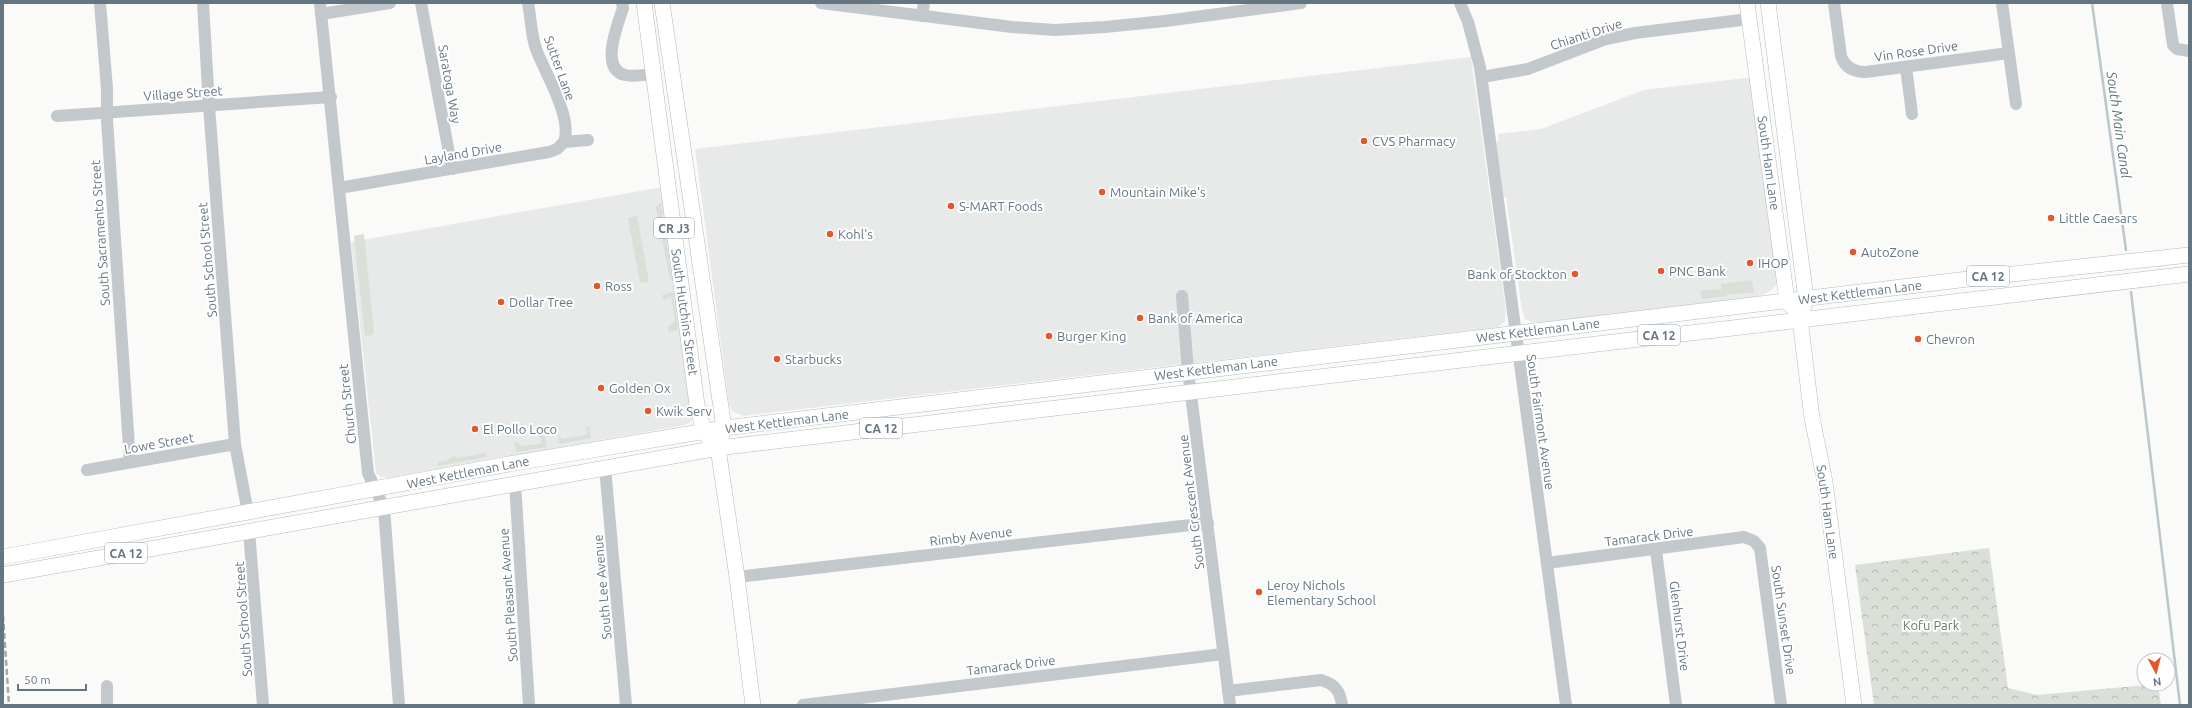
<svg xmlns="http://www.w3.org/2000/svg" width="2192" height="708" font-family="Ubuntu,sans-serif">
<defs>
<pattern id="park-crowns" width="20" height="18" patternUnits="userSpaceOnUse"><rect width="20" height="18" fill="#dadfd7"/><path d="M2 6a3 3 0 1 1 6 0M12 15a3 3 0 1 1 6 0" fill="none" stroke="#b4b9b4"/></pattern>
</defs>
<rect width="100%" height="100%" fill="#fafaf8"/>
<!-- built -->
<g fill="#e8e9e9">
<polygon points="1471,57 1506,311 1505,321 1498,327 743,416 733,412 729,405 695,149"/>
<polygon points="1754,77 1779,281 1772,290 1760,296 1639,311 1534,323 1525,319 1522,310 1506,197 1497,197 1490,143 1499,141 1498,134 1541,129 1644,90"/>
<polygon points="663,187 693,416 691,422 685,425 388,478 381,477 376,473 351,242"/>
</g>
<!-- grass -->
<g fill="#dadfd7">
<polygon points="661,203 672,280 670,280 656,207"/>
<polygon points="637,216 649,282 640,283 628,218"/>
<polygon points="364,234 374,332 372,335 365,336 354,236"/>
<polygon points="1752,280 1754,293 1727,294 1727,296 1702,299 1700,291 1721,289 1721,284"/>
<polygon points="673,292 678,330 668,332 668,327 675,321 671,296 664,300 662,295"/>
<polygon points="589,426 591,438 559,444 558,435 563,439 585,435 589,432 585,427"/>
<polygon points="544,434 547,447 516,452 514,440 521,446 539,444 542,441 539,435"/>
<polygon points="486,453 486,457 438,466 438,462 446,461 455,455 456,458"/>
</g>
<!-- park -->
<polygon fill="url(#park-crowns)" points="1989,548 2008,688 2037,695 2158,684 2161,705 1874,705 1855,565"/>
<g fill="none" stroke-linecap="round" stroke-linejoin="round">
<!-- stream -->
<g stroke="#bbc7cb" stroke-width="2.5">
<polyline points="2092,3 2126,250"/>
<polyline points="2131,292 2180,705"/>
</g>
<defs>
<g id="major">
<polyline points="644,3 697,405 704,432 710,440"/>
<polyline points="662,3 724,428 718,448 737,577 753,705"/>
<polyline points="1747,3 1787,301 1793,308"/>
<polyline points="1768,3 1806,299 1800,319 1812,418 1825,482 1854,705"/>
<polyline points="3,557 509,464 724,428 1985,277 2189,255"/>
<polyline points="3,575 718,448 2189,274"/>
</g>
</defs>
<!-- major casing -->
<use href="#major" stroke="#b5babe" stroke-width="16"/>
<!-- minor -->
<g stroke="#c3c8cc" stroke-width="12">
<polyline points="100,3 107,89 107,120 130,462"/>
<polyline points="203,3 209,106 235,444 248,513"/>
<polyline points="320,3 368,473 384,508 399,705"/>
<polyline points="421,3 452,169"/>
<path d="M 528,3 C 531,18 531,35 536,49 C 545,73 573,118 564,142"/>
<path d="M 622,3 L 623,8 C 618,24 599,69 625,75 C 634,77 644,75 653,74"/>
<polyline points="821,3 1012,27 1055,30 1105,27 1165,21 1301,3"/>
<polyline points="1460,3 1468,22 1480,67 1566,705"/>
<path d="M 1834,3 L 1841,56 C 1845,68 1854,72 1866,72 L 2009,53"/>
<polyline points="2002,3 2016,104"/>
<polyline points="2167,3 2173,45 2177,49 2189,51"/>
<polyline points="321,14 390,3"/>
<polyline points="922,16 924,3"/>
<polyline points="1906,67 1912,114"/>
<polyline points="1482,77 1528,69 1606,39 1635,33 1749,19"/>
<polyline points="57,116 331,97"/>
<polyline points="339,188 549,152 557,149 564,142 588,140"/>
<polyline points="1182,296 1188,371 1230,705"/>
<polyline points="605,467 626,705"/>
<polyline points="87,470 235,444"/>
<polyline points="515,483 529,705"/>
<polyline points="249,531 263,705"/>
<polyline points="1656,550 1676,705"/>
<polyline points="1547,563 1744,537 1754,541 1760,548 1781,705"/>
<polyline points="737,577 1208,523"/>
<polyline points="107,686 107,705"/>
<path d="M 1228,691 L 1321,680 C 1335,684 1340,691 1342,705"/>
<polyline points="803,705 1223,654"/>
</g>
<!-- major -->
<use href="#major" stroke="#fff" stroke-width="15"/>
<!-- rail -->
<polyline stroke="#a2aab0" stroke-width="2.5" stroke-dasharray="6 3" stroke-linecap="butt" points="3,615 9,705"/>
</g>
<!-- markers -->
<g fill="#e4572e" stroke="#fff" stroke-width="1.5">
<circle cx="1364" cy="141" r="4"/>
<circle cx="1102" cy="192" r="4"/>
<circle cx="951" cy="206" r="4"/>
<circle cx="2051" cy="218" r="4"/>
<circle cx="830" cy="234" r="4"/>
<circle cx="1853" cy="252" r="4"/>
<circle cx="1750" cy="263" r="4"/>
<circle cx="1661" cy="271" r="4"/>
<circle cx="1575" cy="274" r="4"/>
<circle cx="597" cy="286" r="4"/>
<circle cx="501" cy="302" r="4"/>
<circle cx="1140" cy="318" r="4"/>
<circle cx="1049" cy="336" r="4"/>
<circle cx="1918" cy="339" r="4"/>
<circle cx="777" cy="359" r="4"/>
<circle cx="601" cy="388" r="4"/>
<circle cx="648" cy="411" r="4"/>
<circle cx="475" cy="429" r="4"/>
<circle cx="1259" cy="592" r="4"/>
</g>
<g text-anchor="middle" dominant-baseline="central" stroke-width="4" stroke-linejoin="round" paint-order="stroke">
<!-- shield labels -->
<g fill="#fff" stroke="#939fa8" stroke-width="1">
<rect x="654" y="218" width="40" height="20" rx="3"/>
<rect x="1967" y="266" width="42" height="20" rx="3"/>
<rect x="1638" y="325" width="42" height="20" rx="3"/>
<rect x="860" y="418" width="42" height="20" rx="3"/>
<rect x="105" y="543" width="42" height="20" rx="3"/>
</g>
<g font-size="12" font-weight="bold" fill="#657683">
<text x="674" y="228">CR J3</text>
<text x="1988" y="276">CA 12</text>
<text x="1659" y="335">CA 12</text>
<text x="881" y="428">CA 12</text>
<text x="126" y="553">CA 12</text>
</g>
<!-- street labels -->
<g font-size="13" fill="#657683" stroke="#fff">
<text transform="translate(1586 34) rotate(-18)">Chianti Drive</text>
<text transform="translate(1916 51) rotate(-8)">Vin Rose Drive</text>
<text transform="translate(560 68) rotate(70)">Sutter Lane</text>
<text transform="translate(450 84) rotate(80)">Saratoga Way</text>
<text transform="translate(183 93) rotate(-4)">Village Street</text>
<text transform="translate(463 153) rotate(-10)">Layland Drive</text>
<text transform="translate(1769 163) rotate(82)">South Ham Lane</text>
<text transform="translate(100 233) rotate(-94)">South Sacramento Street</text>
<text transform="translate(207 260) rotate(-95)">South School Street</text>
<text transform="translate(1860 292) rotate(-7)">West Kettleman Lane</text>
<text transform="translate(685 312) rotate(82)">South Hutchins Street</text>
<text transform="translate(1538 330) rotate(-7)">West Kettleman Lane</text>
<text transform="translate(1216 368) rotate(-7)">West Kettleman Lane</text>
<text transform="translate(347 404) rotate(-96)">Church Street</text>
<text transform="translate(787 421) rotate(-7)">West Kettleman Lane</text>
<text transform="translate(1541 422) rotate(82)">South Fairmont Avenue</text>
<text transform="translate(159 443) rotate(-10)">Lowe Street</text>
<text transform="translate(468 472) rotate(-11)">West Kettleman Lane</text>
<text transform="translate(1191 502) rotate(-97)">South Crescent Avenue</text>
<text transform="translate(1828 512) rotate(82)">South Ham Lane</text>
<text transform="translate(971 536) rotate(-7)">Rimby Avenue</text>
<text transform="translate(1649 536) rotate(-7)">Tamarack Drive</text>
<text transform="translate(602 587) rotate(-95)">South Lee Avenue</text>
<text transform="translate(508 595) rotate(-94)">South Pleasant Avenue</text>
<text transform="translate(243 619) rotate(-94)">South School Street</text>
<text transform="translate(1784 620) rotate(82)">South Sunset Drive</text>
<text transform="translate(1680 626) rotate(83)">Glenhurst Drive</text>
<text transform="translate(1011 665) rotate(-7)">Tamarack Drive</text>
</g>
<!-- poi labels -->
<g font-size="13" fill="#657683" stroke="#fff" text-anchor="start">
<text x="1372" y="141">CVS Pharmacy</text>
<text x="1110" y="192">Mountain Mike's</text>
<text x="959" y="206">S-MART Foods</text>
<text x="2059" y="218">Little Caesars</text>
<text x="838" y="234">Kohl's</text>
<text x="1861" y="252">AutoZone</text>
<text x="1758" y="263">IHOP</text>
<text x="1669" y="271">PNC Bank</text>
<text x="1567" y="274" text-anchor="end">Bank of Stockton</text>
<text x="605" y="286">Ross</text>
<text x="509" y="302">Dollar Tree</text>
<text x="1148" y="318">Bank of America</text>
<text x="1057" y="336">Burger King</text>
<text x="1926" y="339">Chevron</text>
<text x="785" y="359">Starbucks</text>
<text x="609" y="388">Golden Ox</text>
<text x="656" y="411">Kwik Serv</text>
<text x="483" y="429">El Pollo Loco</text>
<text x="1267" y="585">Leroy Nichols<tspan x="1267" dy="15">Elementary School</tspan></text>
</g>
<!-- park labels -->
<g font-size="13" fill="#687a64" stroke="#fff">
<text x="1931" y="625">Kofu Park</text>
</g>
<!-- water labels -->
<g font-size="14" font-style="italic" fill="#60757c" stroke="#fff">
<text transform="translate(2119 125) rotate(82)">South Main Canal</text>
</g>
</g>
<!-- border -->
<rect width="2192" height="708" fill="none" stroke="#657683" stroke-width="8"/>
<!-- north arrow -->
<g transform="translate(2156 672) rotate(173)"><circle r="19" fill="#ffffff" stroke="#c1c8cd"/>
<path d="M0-3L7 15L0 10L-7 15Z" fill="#e4572e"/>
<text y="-6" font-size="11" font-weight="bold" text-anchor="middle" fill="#657683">N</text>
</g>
<!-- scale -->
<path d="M18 684v6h68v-6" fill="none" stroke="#657683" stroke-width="2"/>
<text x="24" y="684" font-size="12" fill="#657683" stroke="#ffffff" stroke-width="3" paint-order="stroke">50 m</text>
</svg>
